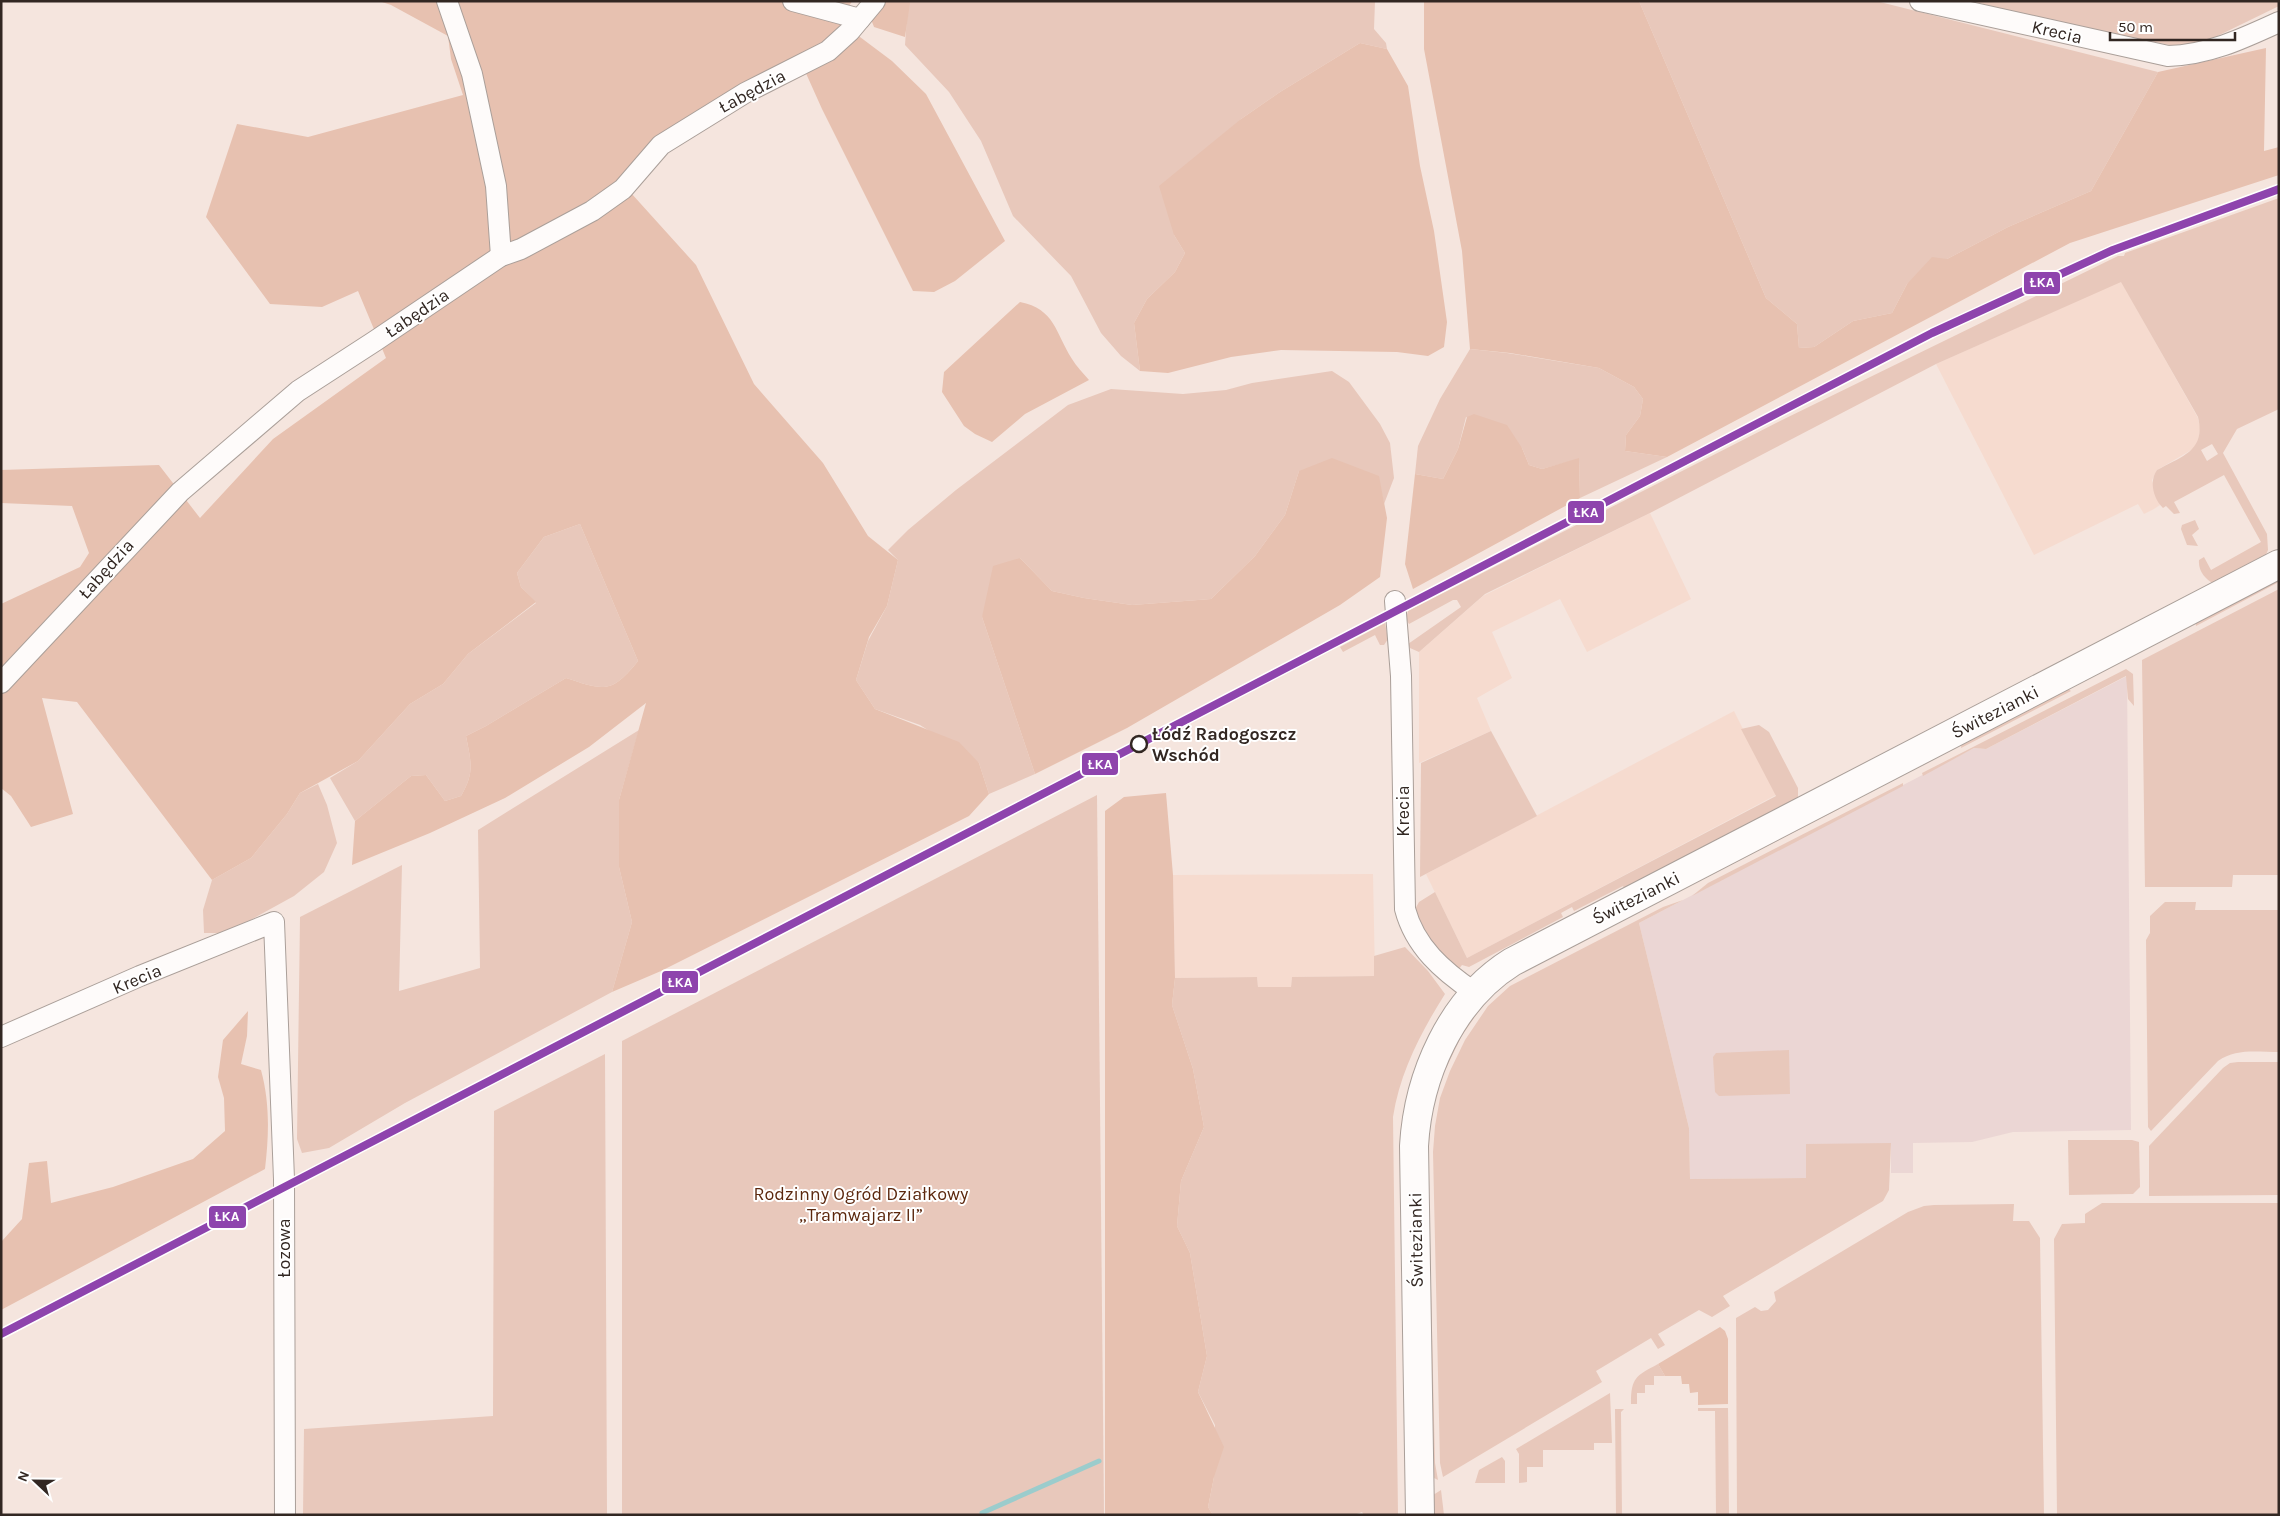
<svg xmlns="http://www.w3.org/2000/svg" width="2280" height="1516" font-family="Karla,sans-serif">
<rect width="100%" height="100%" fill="#f5e5de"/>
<!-- built -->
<g fill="#f6dbcf">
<polygon points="2121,281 2198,418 2200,428 2198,444 2193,449 2157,470 2152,480 2160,505 2154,509 2144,514 2138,504 2034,555 1936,364"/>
<polygon points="1650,513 1691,599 1587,652 1560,599 1492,632 1512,678 1477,698 1491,731 1419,763 1419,652 1483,596"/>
<polygon points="1734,711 1776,795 1467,958 1426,874"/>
<polygon points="1373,874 1375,976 1292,977 1291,987 1258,987 1257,977 1175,978 1173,875"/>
</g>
<!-- education -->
<polygon fill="#ebd6d4" points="2127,676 2131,1130 2013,1132 1972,1142 1913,1143 1913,1173 1891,1173 1891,1144 1807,1144 1807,1178 1690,1179 1689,1128 1639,923 1974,748 1986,749"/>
<!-- green -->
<g fill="#e8c8bb" fill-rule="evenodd">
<polygon points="908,1 1375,1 1374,29 1386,43 1387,49 1360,43 1280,92 1241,119 1174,235 1185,253 1175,272 1147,299 1134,323 1140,371 1121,356 1101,333 1071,276 1013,216 981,141 949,92 905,45"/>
<polygon points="1639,1 1876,1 2158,72 2091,191 2008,227 1947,259 1907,284 1892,313 1853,321 1814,347 1799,348 1797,324 1766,298"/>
<polygon points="1972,1 2279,1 2279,6 2201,44 2170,45 2039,19"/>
<path d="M 2279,198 L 2279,409 L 2237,429 L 2223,453 L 2267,534 L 2268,550 L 2265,557 L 2214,584 C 2205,579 2198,571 2199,560 L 2204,557 L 2211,570 L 2261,542 L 2224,475 L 2174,502 L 2180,513 L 2174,514 L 2166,506 L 2163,508 C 2153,498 2149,481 2157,470 C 2182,456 2206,451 2198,417 L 2121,282 L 1936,364 L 1650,513 L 1485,594 L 1419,652 L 1410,648 L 1408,644 L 1461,607 L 1457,600 L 1453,600 L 1409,624 L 1406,619 L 1408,611 L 1780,421 L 2118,256 L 2124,256 L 2125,253 ZM 2212,444 L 2218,454 L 2207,461 L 2201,450 Z"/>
<polygon points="1470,349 1507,353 1599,368 1634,387 1643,399 1640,416 1626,435 1625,451 1667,457 1580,498 1579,459 1542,469 1529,465 1522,448 1466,417 1458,449 1443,479 1415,474 1418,446 1440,399"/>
<polygon points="1332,371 1349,382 1380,424 1390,443 1394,478 1384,504 1378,476 1299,471 1285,515 1255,556 1211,599 1132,605 1084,598 1052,591 1020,558 982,617 1035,774 989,794 979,763 920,725 875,709 856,680 868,641 887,606 898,560 888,550 908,530 956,490 1068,405 1111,389 1183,394 1226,390 1252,383"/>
<polygon points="2195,520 2199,529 2192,535 2198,546 2187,545 2181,529 2182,525"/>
<path d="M 580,524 L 638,661 C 611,695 603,690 566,678 L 486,726 L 466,736 C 471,762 475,772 461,796 L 445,801 L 426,775 L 411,776 L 355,821 L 330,778 L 358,761 L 410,704 L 443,684 L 468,654 L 536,603 L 521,587 L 517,573 L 544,537 Z"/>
<polygon points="2279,576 2279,582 2196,626 2195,618"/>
<polygon points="2279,589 2279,875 2233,875 2232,887 2145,887 2142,660"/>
<polygon points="1385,623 1388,639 1384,645 1380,645 1375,635 1343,652 1340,647"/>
<polygon points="2126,669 2133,674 2134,706 2128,699 2126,676 1986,749 1974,748 1923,776 1922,773"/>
<polygon points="2064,686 2071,691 1961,748 1962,739"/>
<polygon points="1759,725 1769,732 1798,788 1798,798 1626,892 1623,886 1574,911 1572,907 1561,913 1563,917 1469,967 1462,965 1459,969 1457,968 1429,942 1414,911 1419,902 1435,892 1467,958 1776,796 1741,729"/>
<polygon points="639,730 619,800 619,867 632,922 612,992 405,1103 329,1148 302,1153 297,1139 300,917 402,865 399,991 480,968 478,830"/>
<polygon points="1491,731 1537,816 1420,877 1421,763"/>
<polygon points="1903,783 1903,786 1692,896 1708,883"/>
<polygon points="318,784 327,805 337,843 324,872 294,896 227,933 204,933 203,910 212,880 251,858 287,814 300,793"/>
<polygon points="1097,795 1104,1515 622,1515 622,1041"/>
<polygon points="1834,807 1839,809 1705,878 1703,874"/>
<polygon points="1683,900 1639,923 1689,1128 1690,1179 1806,1178 1806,1144 1891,1143 1889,1190 1883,1201 1723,1296 1730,1306 1712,1317 1699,1310 1658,1334 1665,1345 1658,1349 1651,1338 1596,1371 1602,1382 1443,1477 1440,1463 1433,1152 1435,1126 1440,1098 1450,1071 1465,1040 1488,1006 1510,986 1663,907"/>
<path d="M 2165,902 L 2196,902 L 2195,910 L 2279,910 L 2279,1052 C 2257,1052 2236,1048 2218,1061 L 2151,1131 L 2148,1127 L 2146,940 L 2150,933 L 2150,916 Z"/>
<path d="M 1624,916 L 1626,919 L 1517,975 L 1487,999 L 1461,1037 L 1440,1081 L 1432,1110 L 1428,1152 L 1435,1463 L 1438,1480 L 1430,1476 L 1424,1152 C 1425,1096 1451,1022 1496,985 C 1511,973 1529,965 1546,956 C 1572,943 1598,929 1624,916 Z"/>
<path d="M 1405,947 L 1428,971 L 1445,994 C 1421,1032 1400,1072 1393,1117 L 1398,1515 L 1364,1515 L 1362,1512 L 1354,1515 L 1213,1515 L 1208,1507 L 1214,1477 L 1215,1425 L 1198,1392 L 1207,1356 L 1190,1253 L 1177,1226 L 1181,1181 L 1204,1127 L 1193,1069 L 1172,1005 L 1175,978 L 1257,977 L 1258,987 L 1291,987 L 1292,977 L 1374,976 L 1374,956 Z"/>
<polygon points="1789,1050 1790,1094 1719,1096 1715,1092 1713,1057 1716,1053"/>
<polygon points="605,1054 607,1515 303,1515 304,1429 493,1416 494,1111"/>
<polygon points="2238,1062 2279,1062 2279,1195 2149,1196 2149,1146 2223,1068 2230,1063"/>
<polygon points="2068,1140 2132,1140 2139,1142 2140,1187 2133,1194 2069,1195"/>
<polygon points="2102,1203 2279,1203 2279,1515 2057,1515 2054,1239 2062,1224 2085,1223 2085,1214"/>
<polygon points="2014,1204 2013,1221 2029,1221 2040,1238 2044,1515 1737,1515 1736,1318 1755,1307 1761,1311 1768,1310 1776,1301 1774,1292 1908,1212 1924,1206 1934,1205"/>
<path d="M 1658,1364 L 1665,1376 L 1654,1376 L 1654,1385 L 1645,1385 L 1645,1393 L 1637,1393 L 1637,1404 L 1631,1404 C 1631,1377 1636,1376 1658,1364 Z"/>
<polygon points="1610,1393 1612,1443 1594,1443 1594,1450 1543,1450 1543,1467 1527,1467 1527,1482 1519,1483 1519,1454 1516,1449"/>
<polygon points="1698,1408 1728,1408 1729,1515 1716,1515 1715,1411 1698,1411"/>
<polygon points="1615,1409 1624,1409 1621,1412 1622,1515 1616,1515"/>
<polygon points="1502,1457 1505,1461 1505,1483 1475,1483 1479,1470"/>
<polygon points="1441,1490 1444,1515 1430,1515 1430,1497"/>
</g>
<!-- forest -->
<g fill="#e7c1b0">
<path d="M 379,1 L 852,1 L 840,22 L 892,61 L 926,94 L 1005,241 L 955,281 L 934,292 L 913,291 L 822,109 L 800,60 L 688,121 L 631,193 L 696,265 L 754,384 L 823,463 L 868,536 L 898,560 L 887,606 L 869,637 L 856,680 L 875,709 L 959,742 L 979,763 L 989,794 L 969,816 L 661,971 L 612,992 L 632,922 L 619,867 L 619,800 L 646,703 L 589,747 L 505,798 L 430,833 L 352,865 L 355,821 L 411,776 L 426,775 L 445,801 L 461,796 C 475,772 471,762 466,736 L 486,726 L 566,678 C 603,690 611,695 638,661 L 580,524 L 544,537 L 517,573 L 521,587 L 536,602 L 468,654 L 443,684 L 410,704 L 358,761 L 300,793 L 287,814 L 251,858 L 212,880 L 77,702 L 42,698 L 73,814 L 31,827 L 11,796 L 1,788 L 1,604 L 80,567 L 89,553 L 72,506 L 1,503 L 1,470 L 159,465 L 200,518 L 273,439 L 386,358 L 358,291 L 322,307 L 270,304 L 206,217 L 237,124 L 308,137 L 463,95 L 451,59 L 448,36 L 391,5 Z"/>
<polygon points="887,1 908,1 910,3 905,37 874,27 869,14"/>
<polygon points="1424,1 1639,1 1766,298 1797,324 1799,348 1814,347 1853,321 1892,313 1907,284 1932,257 1947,259 2008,227 2091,191 2158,72 2266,48 2264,151 2279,147 2279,175 2070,243 1667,457 1625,451 1626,435 1640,416 1643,399 1634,387 1599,368 1510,353 1470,349 1462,251 1424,49"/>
<polygon points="1360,43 1387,49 1408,86 1420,166 1434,231 1447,322 1444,347 1428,356 1397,352 1281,350 1231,357 1168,373 1140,371 1134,323 1147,299 1175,272 1185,253 1174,235 1159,186 1241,119 1280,92"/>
<path d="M 1020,302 C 1055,309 1055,332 1072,359 C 1076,366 1083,373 1089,380 L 1025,414 L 992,442 L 975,434 L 964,426 L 942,392 L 944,372 Z"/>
<polygon points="1474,414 1507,425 1522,448 1529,465 1542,469 1579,458 1580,498 1413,589 1405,564 1415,474 1443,479 1458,449 1467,417"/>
<polygon points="1332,458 1379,476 1387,518 1380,577 1340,605 1127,728 1035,774 982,617 993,566 1020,558 1052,591 1084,598 1132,605 1211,599 1255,556 1285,515 1299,471"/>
<polygon points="1166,793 1173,875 1175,978 1172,1005 1193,1069 1204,1127 1181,1181 1177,1226 1190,1253 1207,1356 1198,1392 1224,1447 1214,1477 1208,1507 1213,1515 1105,1515 1105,811 1124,797"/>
<path d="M 248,1011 L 247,1036 L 241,1064 L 261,1070 C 270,1103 269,1135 265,1169 L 1,1310 L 1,1242 L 22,1219 L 29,1163 L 47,1161 L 51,1203 L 113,1187 L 193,1159 L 225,1131 L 224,1098 L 218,1077 L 223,1040 Z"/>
<polygon points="1720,1327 1725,1331 1728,1339 1728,1404 1698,1405 1698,1392 1690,1393 1689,1384 1682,1384 1681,1376 1665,1376 1658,1364"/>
</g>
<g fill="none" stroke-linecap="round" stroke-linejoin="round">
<!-- stream -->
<polyline stroke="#9bcccc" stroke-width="5" points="982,1513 1099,1461"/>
<defs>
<g id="street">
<polyline points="447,1 472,74 496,186 501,256"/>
<polyline points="793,1 860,19"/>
<path d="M 1920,1 L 2168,56 C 2208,55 2242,39 2279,22"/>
<path d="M 1395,601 L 1401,676 L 1405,909 C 1415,947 1443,971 1474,992"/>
<polyline points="1,683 180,492 298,391 375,341 501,256 521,249 592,211 623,189 661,145 745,93 828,51 850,31 875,1"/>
<polyline points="1,1037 140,976 274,922 284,1179 285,1515"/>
</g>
<path id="secondary" d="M 1420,1515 L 1414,1146 C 1418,1076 1451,1000 1512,962 L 2279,564"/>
</defs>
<!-- street casing -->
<use href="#street" stroke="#aa9f99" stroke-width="22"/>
<!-- secondary casing -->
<use href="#secondary" stroke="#aa9f99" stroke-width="30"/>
<!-- street -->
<use href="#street" stroke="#fefbfa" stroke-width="20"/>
<!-- secondary -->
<use href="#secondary" stroke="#fefbfa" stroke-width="28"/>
<defs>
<polyline id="rail-1" points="1,1334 1932,333 2113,250 2279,189"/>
</defs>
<!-- rail-1 casing -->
<use href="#rail-1" stroke="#fff" stroke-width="11"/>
<!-- rail-1 -->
<use href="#rail-1" stroke="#8e44ad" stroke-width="8"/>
</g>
<!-- markers -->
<circle fill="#fff" stroke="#322722" stroke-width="2.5" cx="1139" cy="744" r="8"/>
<g text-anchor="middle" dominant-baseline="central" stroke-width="4" stroke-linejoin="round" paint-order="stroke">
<!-- street labels -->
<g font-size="18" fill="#322722" stroke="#fff">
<text transform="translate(2057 32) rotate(13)">Krecia</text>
<text transform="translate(752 91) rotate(-28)">Łabędzia</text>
<text transform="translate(417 313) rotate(-34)">Łabędzia</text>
<text transform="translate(106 569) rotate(-48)">Łabędzia</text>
<text transform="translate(1995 712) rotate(-27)">Świtezianki</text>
<text transform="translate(1403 811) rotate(-90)">Krecia</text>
<text transform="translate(1636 898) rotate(-27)">Świtezianki</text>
<text transform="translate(137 979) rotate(-23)">Krecia</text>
<text transform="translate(1416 1240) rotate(-91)">Świtezianki</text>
<text transform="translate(284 1248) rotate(-90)">Łozowa</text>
</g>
<!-- stop labels -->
<g font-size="18" font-weight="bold" fill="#322722" stroke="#fff" text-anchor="start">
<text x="1152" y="734">Łódź Radogoszcz<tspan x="1152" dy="21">Wschód</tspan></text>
</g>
<!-- park labels -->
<g font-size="18" fill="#5b270d" stroke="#fff">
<text x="861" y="1194">Rodzinny Ogród Działkowy<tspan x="861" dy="21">„Tramwajarz II”</tspan></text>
</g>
</g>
<g stroke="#fff" stroke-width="2">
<rect x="2023" y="271" width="38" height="24" rx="5" fill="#8e44ad"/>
<rect x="1567" y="500" width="38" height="24" rx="5" fill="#8e44ad"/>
<rect x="1081" y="752" width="38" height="24" rx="5" fill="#8e44ad"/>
<rect x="661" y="970" width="38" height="24" rx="5" fill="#8e44ad"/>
<rect x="208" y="1205" width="39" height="24" rx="5" fill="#8e44ad"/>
</g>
<g font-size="14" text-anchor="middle" font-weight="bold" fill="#fff">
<text x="2042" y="287">ŁKA</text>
<text x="1586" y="517">ŁKA</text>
<text x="1100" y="769">ŁKA</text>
<text x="680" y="987">ŁKA</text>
<text x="227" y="1221">ŁKA</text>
</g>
<!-- border -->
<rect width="2280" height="1516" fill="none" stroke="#322722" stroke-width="5"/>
<!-- north arrow -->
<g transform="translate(35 1481) rotate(292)" stroke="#ffffff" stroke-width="4" paint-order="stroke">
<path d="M0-4L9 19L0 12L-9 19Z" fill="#322722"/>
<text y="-8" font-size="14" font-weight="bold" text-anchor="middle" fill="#322722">N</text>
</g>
<!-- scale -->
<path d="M2110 32v8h125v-8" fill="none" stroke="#322722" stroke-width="2.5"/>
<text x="2118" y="32" font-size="15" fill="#322722" stroke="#ffffff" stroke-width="4" paint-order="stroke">50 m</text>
</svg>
